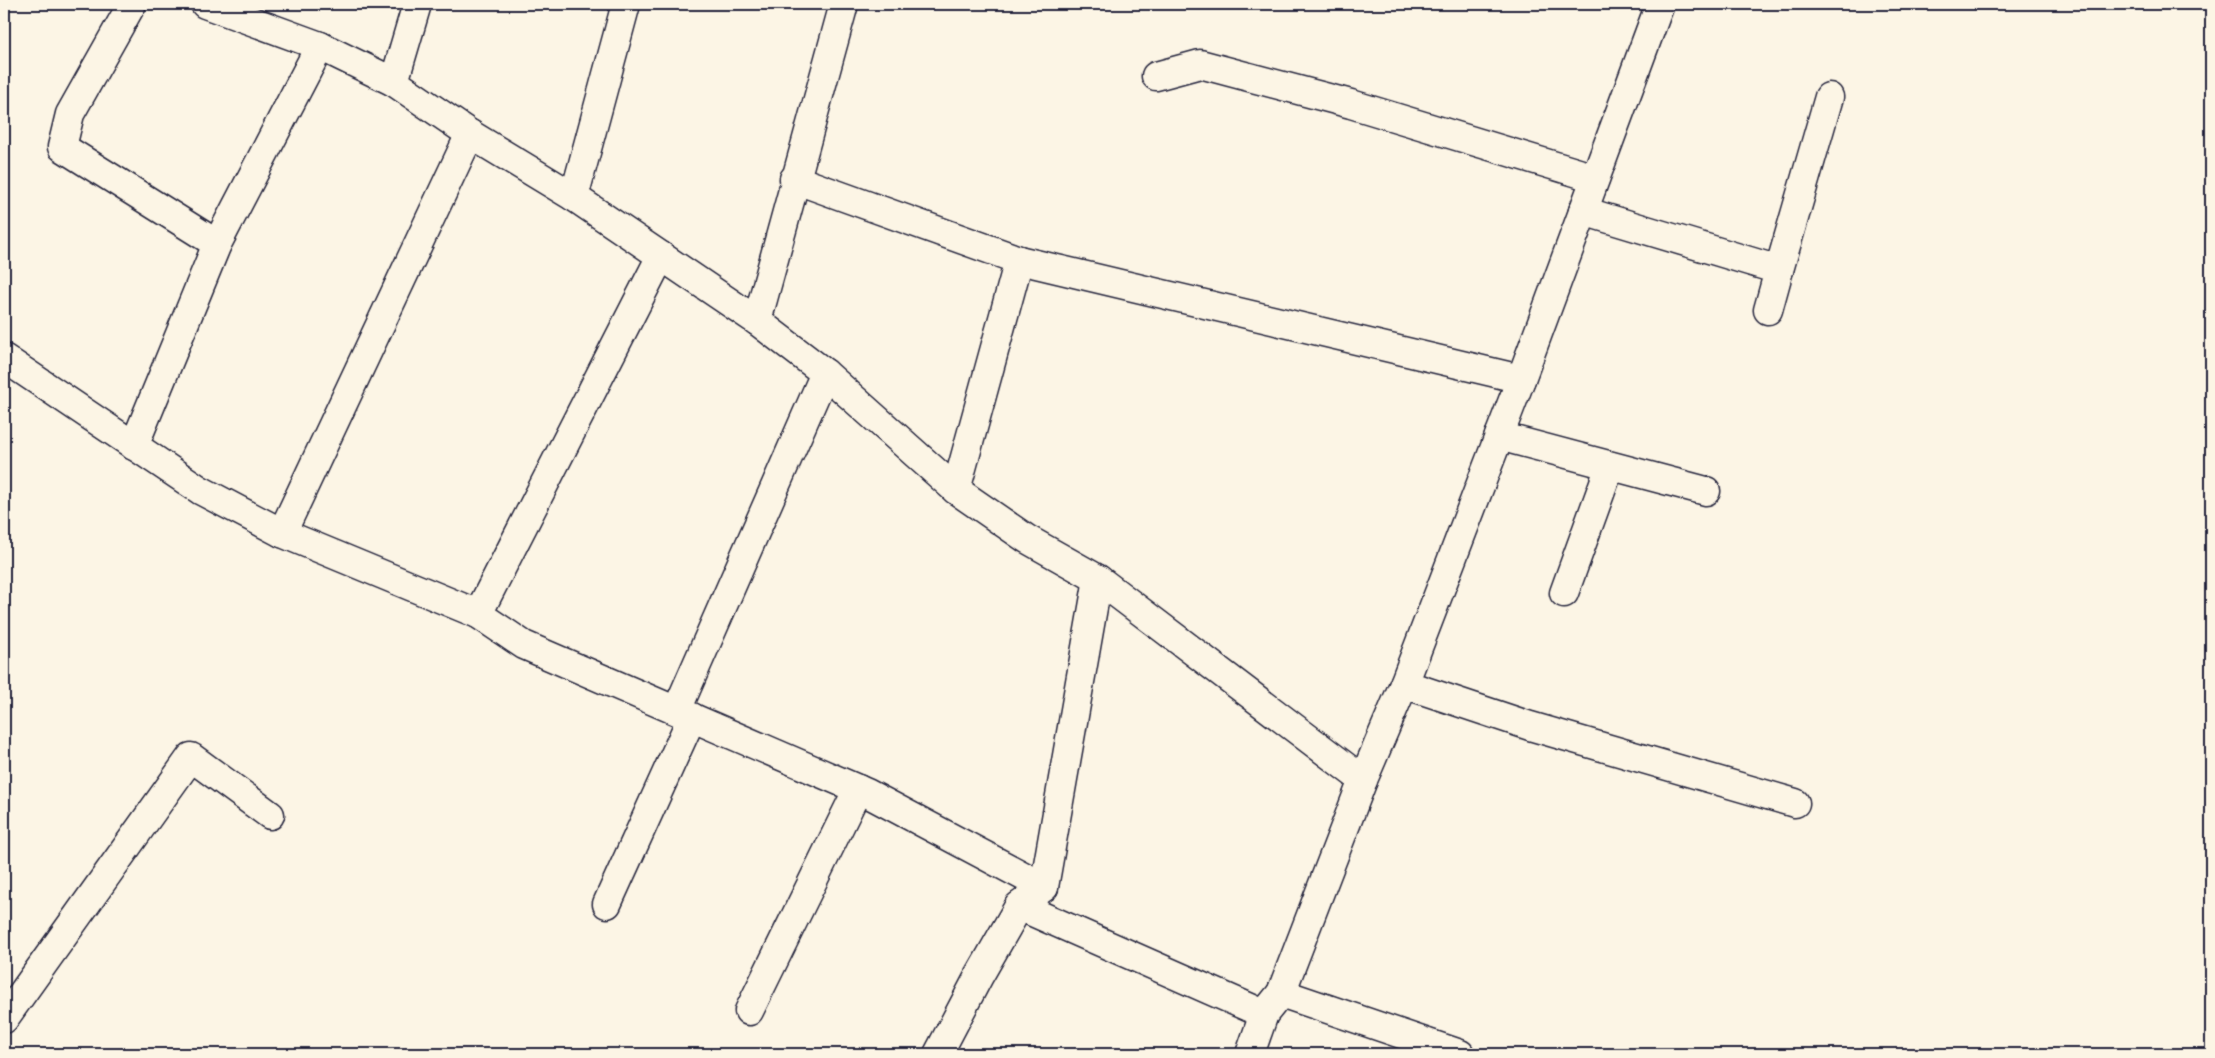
<svg xmlns="http://www.w3.org/2000/svg" width="2215" height="1058" font-family="Kalam,sans-serif">
<rect width="100%" height="100%" fill="#fcf5e5"/>
<filter id="ink" filterUnits="userSpaceOnUse"><feTurbulence type="fractalNoise" baseFrequency=".02" numOctaves="2"/><feDisplacementMap in="SourceGraphic" scale="10" xChannelSelector="R" yChannelSelector="G"/><feConvolveMatrix kernelMatrix="1 2 1 2 8 2 1 2 1" color-interpolation-filters="sRGB"/></filter>
<g filter="url(#ink)">
<g fill="none" stroke-linecap="round" stroke-linejoin="round">
<defs>
<g id="street">
<polyline points="132,4 70,114 62,147 217,244"/>
<polyline points="205,4 320,46 394,82 470,134 574,197 757,321 825,373 956,490 1027,539 1098,579 1363,780"/>
<polyline points="1156,76 1200,64 1351,104 1595,178"/>
<polyline points="394,82 417,4"/>
<polyline points="794,179 1019,260 1521,379"/>
<polyline points="574,197 626,4"/>
<polyline points="1583,211 1779,270 1768,310"/>
<polyline points="1779,270 1829,97"/>
<polyline points="757,321 844,4"/>
<polyline points="4,358 200,490 282,533 478,614 524,645 867,793 1044,887 1019,906 1264,1014"/>
<polyline points="1499,436 1706,491"/>
<polyline points="134,446 217,244 320,46"/>
<polyline points="956,490 1019,260"/>
<polyline points="282,533 470,134"/>
<polyline points="1564,593 1610,466"/>
<polyline points="478,614 661,256"/>
<polyline points="1404,684 1530,726 1795,803"/>
<polyline points="677,710 825,373"/>
<polyline points="1044,887 1098,579"/>
<polyline points="607,904 692,717"/>
<polyline points="1281,993 1460,1054"/>
<polyline points="749,1011 858,789"/>
<polyline points="4,1019 191,757 270,815"/>
<polyline points="938,1054 979,976 1019,906"/>
</g>
<polyline id="secondary" points="1250,1054 1264,1014 1281,993 1363,780 1404,684 1521,379 1660,4"/>
</defs>
<!-- street casing -->
<use href="#street" stroke="#22223b" stroke-width="31"/>
<!-- secondary casing -->
<use href="#secondary" stroke="#22223b" stroke-width="31"/>
<!-- street -->
<use href="#street" stroke="#fcf5e5" stroke-width="28"/>
<!-- secondary -->
<use href="#secondary" stroke="#fcf5e5" stroke-width="28"/>
</g>
</g>
<!-- margin -->
<rect width="2215" height="1058" fill="none" stroke="#fcf5e5" stroke-width="20"/>
<rect x="10" y="10" width="2195" height="1038" fill="none" stroke="#22223b" stroke-width="2" filter="url(#ink)"/>
</svg>
